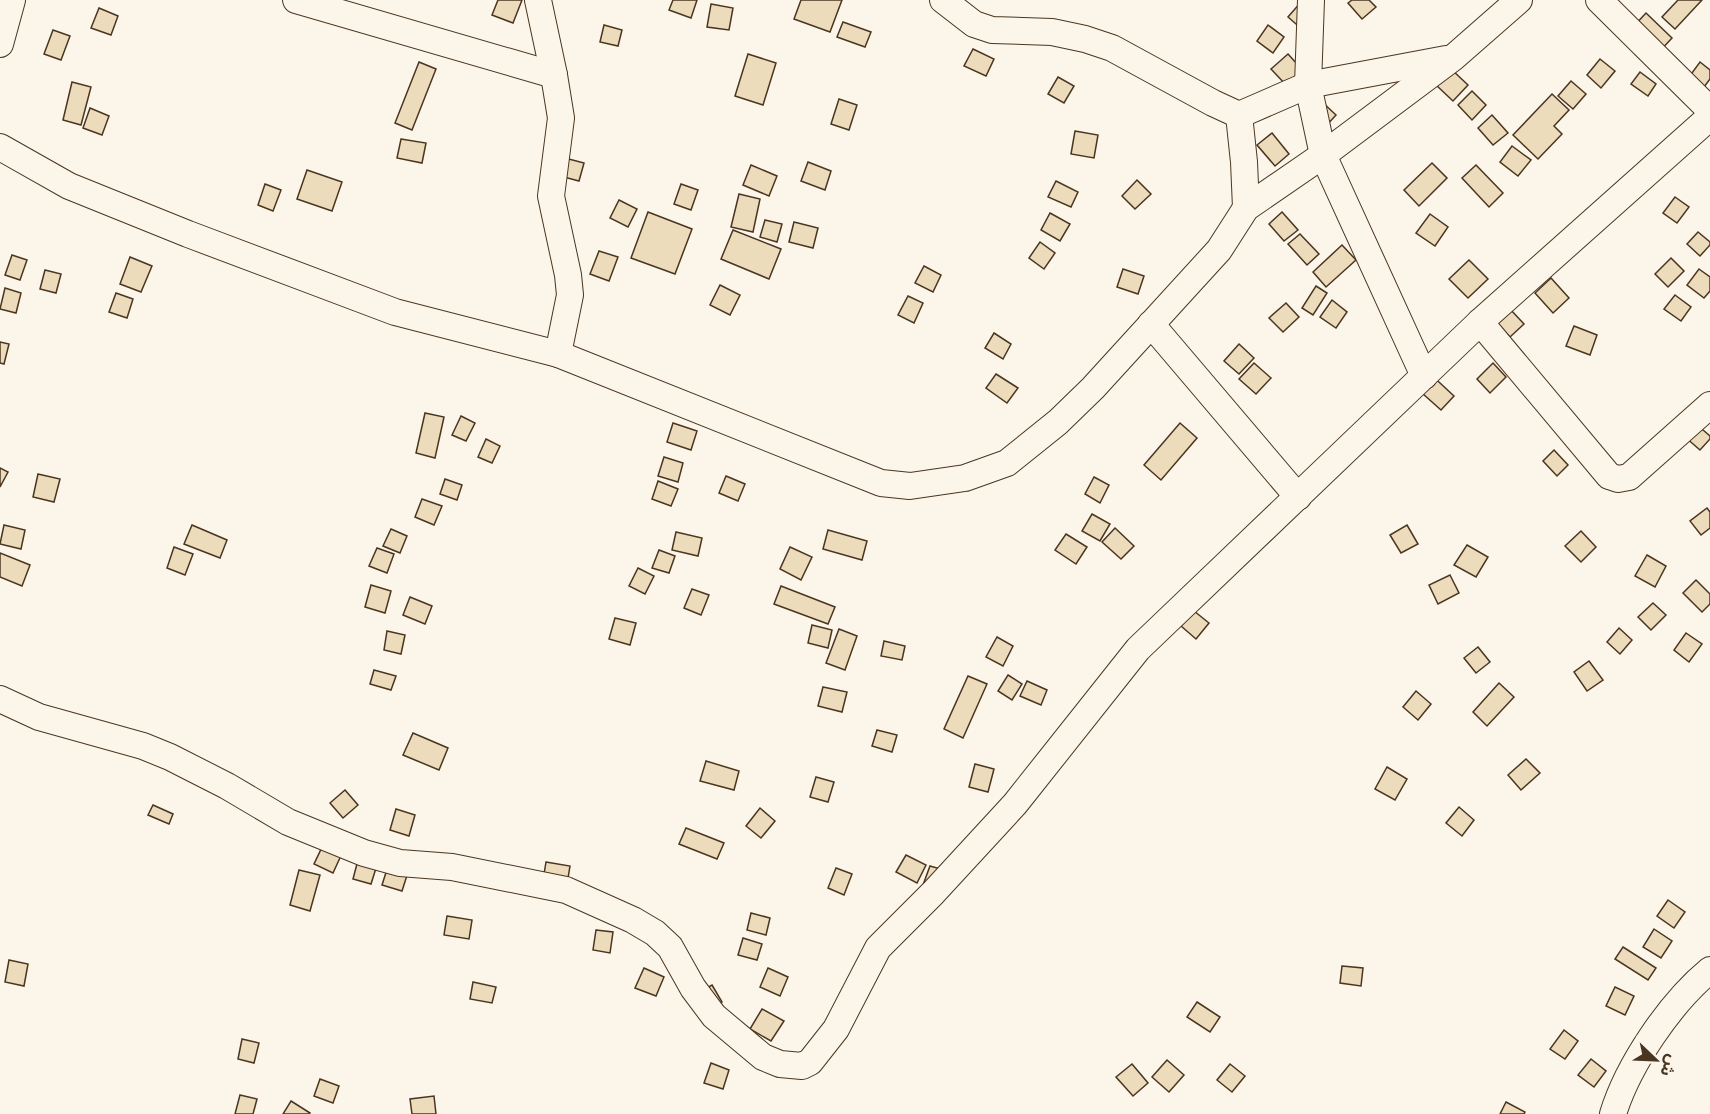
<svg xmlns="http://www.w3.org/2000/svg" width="1710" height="1114" font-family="'Fira Sans','Noto Sans Arabic',sans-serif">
<rect width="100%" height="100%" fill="#fbf6e9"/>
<!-- building -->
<g fill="#ecdcbc" stroke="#4a3520" stroke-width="1.5">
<polygon points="498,0 522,0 513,23 492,15"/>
<polygon points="673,0 697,0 691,18 669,10"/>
<polygon points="801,0 842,0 830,32 794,19"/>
<polygon points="1352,0 1369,0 1376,7 1362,19 1348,3"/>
<polygon points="1678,0 1702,0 1675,29 1662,17"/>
<polygon points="1301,2 1303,30 1288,17"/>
<polygon points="711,4 733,8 729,30 707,27"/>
<polygon points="99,8 118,16 111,35 91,28"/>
<polygon points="1646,13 1672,38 1658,53 1632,28"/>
<polygon points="843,22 871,32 865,47 837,37"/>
<polygon points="604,25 622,30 618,46 600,42"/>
<polygon points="1268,25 1284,37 1273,53 1257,41"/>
<polygon points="53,30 70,36 61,60 44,54"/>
<polygon points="973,49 994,59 986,76 964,66"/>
<polygon points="748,54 776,63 763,105 735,96"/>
<polygon points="1288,54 1317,86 1301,101 1271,69"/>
<polygon points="1600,59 1615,71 1601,88 1587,75"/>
<polygon points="419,62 436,69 412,130 395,123"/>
<polygon points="1700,62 1710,70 1710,79 1704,87 1689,77"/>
<polygon points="1451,69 1468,85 1453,101 1436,85"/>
<polygon points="1640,72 1656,84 1648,96 1631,84"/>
<polygon points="1058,77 1074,86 1064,103 1048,94"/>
<polygon points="1571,81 1586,94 1573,109 1558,96"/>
<polygon points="72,82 91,87 81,125 63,120"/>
<polygon points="1472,91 1486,105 1472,120 1458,105"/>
<polygon points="1552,94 1569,110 1554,126 1562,134 1538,159 1513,135"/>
<polygon points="839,99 857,105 849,130 831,124"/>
<polygon points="1320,100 1336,115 1326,126"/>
<polygon points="90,108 109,116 102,135 83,128"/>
<polygon points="1492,115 1508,133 1493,145 1478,128"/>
<polygon points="1075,131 1098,135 1094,158 1071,154"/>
<polygon points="1272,133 1289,154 1275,166 1257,145"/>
<polygon points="401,139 426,143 422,163 397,158"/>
<polygon points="1512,146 1531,160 1518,176 1500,162"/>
<polygon points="565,158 584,163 579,181 560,176"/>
<polygon points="808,162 831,171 825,190 801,181"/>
<polygon points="1432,163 1447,178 1419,206 1404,190"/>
<polygon points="751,165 777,176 769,196 743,185"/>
<polygon points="1476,165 1503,193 1489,207 1462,178"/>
<polygon points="307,170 342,182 332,211 297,199"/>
<polygon points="1137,180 1151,194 1135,209 1122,196"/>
<polygon points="1056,181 1078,192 1071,207 1048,197"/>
<polygon points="265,184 281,190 273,211 258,205"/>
<polygon points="681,184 698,190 691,210 674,204"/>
<polygon points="739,194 760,199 753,232 731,227"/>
<polygon points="1675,197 1689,207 1677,223 1663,213"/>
<polygon points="619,200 637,209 628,227 610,218"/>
<polygon points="648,212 692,229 675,274 631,258"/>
<polygon points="1282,212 1298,230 1284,241 1269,224"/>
<polygon points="1050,213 1070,224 1060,241 1041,230"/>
<polygon points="1430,214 1448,227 1435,246 1416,233"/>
<polygon points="765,220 782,224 777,242 760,237"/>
<polygon points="794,222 818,228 813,248 789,242"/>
<polygon points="733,230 781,249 769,279 721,259"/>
<polygon points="1698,232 1710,242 1710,245 1700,256 1687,244"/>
<polygon points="1300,234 1319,254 1307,265 1288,244"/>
<polygon points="1040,242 1055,253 1044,269 1029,258"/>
<polygon points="1342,245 1356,260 1326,287 1313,272"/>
<polygon points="599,251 618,257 609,281 590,274"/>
<polygon points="12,255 27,260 20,280 5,275"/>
<polygon points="130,257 152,266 141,292 120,284"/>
<polygon points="1671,258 1684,271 1668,287 1655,274"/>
<polygon points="1469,260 1488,279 1468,298 1449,279"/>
<polygon points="924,266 941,275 933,292 915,283"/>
<polygon points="1123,269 1144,276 1138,294 1117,287"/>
<polygon points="1699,269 1710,277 1710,291 1704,298 1687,285"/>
<polygon points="45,270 61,274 56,293 40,289"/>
<polygon points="1551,278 1569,298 1553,313 1535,293"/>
<polygon points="720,285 740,295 730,315 710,305"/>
<polygon points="1316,286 1327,293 1313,315 1302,308"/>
<polygon points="5,288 21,293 16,313 0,309"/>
<polygon points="116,293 133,299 127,318 109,312"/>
<polygon points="1675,295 1691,307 1681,321 1664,309"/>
<polygon points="908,296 923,303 914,323 898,315"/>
<polygon points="1332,300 1347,312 1336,328 1320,317"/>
<polygon points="1286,303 1299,317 1283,332 1269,318"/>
<polygon points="1510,309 1524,324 1510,337 1496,322"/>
<polygon points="1574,326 1597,335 1590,355 1566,346"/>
<polygon points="994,333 1011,344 1003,359 985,348"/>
<polygon points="0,342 9,344 4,364 0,363"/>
<polygon points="1239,344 1254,358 1239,374 1224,361"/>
<polygon points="1254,363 1271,378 1256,394 1239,379"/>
<polygon points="1493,363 1506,377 1490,393 1477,379"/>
<polygon points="1426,370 1454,396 1441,410 1413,385"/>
<polygon points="996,374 1018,388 1007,403 986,388"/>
<polygon points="425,413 444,417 435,458 416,453"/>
<polygon points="461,416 475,423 466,441 452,435"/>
<polygon points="673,423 697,431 691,450 667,442"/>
<polygon points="1180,423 1197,438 1161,480 1144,465"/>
<polygon points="1696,424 1710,436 1710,439 1700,450 1685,437"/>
<polygon points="486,439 500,446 492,463 478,457"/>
<polygon points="1554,450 1568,465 1557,476 1543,461"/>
<polygon points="664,457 683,463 678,482 658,476"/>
<polygon points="0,468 8,472 0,487"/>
<polygon points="38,474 60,479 54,502 33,497"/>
<polygon points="726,476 745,484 738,501 719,493"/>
<polygon points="1094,477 1109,485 1100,503 1085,494"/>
<polygon points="445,479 462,485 457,500 440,494"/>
<polygon points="658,481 678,489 671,506 652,499"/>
<polygon points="422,499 442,506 434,525 415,517"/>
<polygon points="1707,508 1710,512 1710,528 1701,535 1690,521"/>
<polygon points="1092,514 1110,524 1100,541 1082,531"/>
<polygon points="4,525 25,530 21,549 0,544"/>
<polygon points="192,525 227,540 220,558 184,544"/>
<polygon points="1407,525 1418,544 1401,553 1390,535"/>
<polygon points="1115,528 1134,546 1121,559 1102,542"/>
<polygon points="391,529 407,536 400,553 383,546"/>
<polygon points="828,530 867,541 862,560 823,549"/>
<polygon points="1581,531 1596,547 1581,562 1565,546"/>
<polygon points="676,532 702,538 698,556 672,550"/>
<polygon points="1066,534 1087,547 1076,564 1055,550"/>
<polygon points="1467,545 1488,557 1476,577 1454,565"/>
<polygon points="174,547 193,554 185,575 167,568"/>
<polygon points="790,547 812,557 801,580 780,569"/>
<polygon points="377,548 394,554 387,573 369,566"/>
<polygon points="659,550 675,556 669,573 652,568"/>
<polygon points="0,553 30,565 22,586 0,577"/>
<polygon points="1647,555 1666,566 1655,587 1635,576"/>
<polygon points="638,568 654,576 645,594 629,586"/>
<polygon points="1450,575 1459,593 1438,604 1429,585"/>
<polygon points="1696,580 1710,594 1710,604 1702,612 1683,593"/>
<polygon points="371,585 391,591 385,613 365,607"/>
<polygon points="781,586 835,607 828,624 774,604"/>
<polygon points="692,589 709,595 701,615 684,608"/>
<polygon points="410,597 432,606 425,624 403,615"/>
<polygon points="1653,603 1666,615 1651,630 1638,617"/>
<polygon points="1194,611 1209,623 1196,639 1181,626"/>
<polygon points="615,618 636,623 630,645 609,639"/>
<polygon points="812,625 832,630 828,648 808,643"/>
<polygon points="1619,628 1632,640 1620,654 1607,642"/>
<polygon points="839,629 857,636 845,670 826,663"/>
<polygon points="387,631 405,635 401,654 384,650"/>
<polygon points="1686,633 1702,644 1689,662 1674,650"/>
<polygon points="997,637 1013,646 1003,666 986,657"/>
<polygon points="884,641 905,646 902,660 881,656"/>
<polygon points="1478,647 1490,662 1476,673 1464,658"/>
<polygon points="1589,661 1603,680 1587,691 1574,672"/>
<polygon points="374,670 396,676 391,690 370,684"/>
<polygon points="1008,675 1022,684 1012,700 998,691"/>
<polygon points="968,676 987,684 963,738 944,729"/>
<polygon points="1027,681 1047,690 1041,705 1020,696"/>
<polygon points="1499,683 1514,697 1487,726 1473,712"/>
<polygon points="823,687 847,692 842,712 818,706"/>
<polygon points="1416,691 1431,704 1418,720 1403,707"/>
<polygon points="877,730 897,735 892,752 872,746"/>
<polygon points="413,733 448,748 439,770 403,755"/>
<polygon points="1526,759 1540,773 1521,790 1508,775"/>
<polygon points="706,761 739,771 734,790 700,781"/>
<polygon points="975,764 994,769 988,792 969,787"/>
<polygon points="1387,767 1407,779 1395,800 1375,789"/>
<polygon points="816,777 834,782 828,802 810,797"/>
<polygon points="345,790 358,805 343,818 330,803"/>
<polygon points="153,805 173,814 169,824 148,815"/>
<polygon points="1459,807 1474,820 1462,836 1446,823"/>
<polygon points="760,808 775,821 761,838 746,826"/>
<polygon points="396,809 415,815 409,836 390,830"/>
<polygon points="686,828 724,843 717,859 679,844"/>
<polygon points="325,841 344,849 333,873 314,864"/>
<polygon points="906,855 926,865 917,883 896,872"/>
<polygon points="358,860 377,865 371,884 353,879"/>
<polygon points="390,860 410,866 402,891 382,885"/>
<polygon points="546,862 570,866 566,890 542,886"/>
<polygon points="930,866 944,870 923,885"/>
<polygon points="836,868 852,874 844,895 828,888"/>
<polygon points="299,870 320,875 310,911 290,905"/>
<polygon points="1668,900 1685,912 1674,928 1657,916"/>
<polygon points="751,913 770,918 766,935 747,930"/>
<polygon points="447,916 472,920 469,939 444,935"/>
<polygon points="1654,929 1672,941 1661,958 1643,947"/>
<polygon points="596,930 613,932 610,953 593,950"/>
<polygon points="743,938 762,944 757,960 738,955"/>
<polygon points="1623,947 1656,968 1648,980 1615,959"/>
<polygon points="9,960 28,964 24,986 5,982"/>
<polygon points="1342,966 1363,968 1361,986 1340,983"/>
<polygon points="644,968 664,977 656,996 635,988"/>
<polygon points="768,968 788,977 780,996 760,987"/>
<polygon points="473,982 496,987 492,1003 470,999"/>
<polygon points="712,985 722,1002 705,1012 695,995"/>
<polygon points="1615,987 1634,996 1625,1015 1606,1006"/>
<polygon points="1197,1002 1220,1017 1210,1032 1187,1017"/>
<polygon points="762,1009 784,1021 771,1041 750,1029"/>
<polygon points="1564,1030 1578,1041 1565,1059 1550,1049"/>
<polygon points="242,1039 259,1043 254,1063 238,1059"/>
<polygon points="1591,1059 1606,1071 1594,1087 1578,1075"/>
<polygon points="1167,1060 1184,1075 1169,1092 1152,1077"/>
<polygon points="711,1063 729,1070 723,1089 704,1083"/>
<polygon points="1132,1064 1148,1083 1133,1096 1116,1077"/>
<polygon points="1230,1064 1245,1076 1232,1092 1217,1080"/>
<polygon points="320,1079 339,1086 333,1103 314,1096"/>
<polygon points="240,1095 257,1099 253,1114 235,1114"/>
<polygon points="434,1096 436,1114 412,1114 410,1099"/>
<polygon points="291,1101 310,1113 309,1114 283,1114"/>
<polygon points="1506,1102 1525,1112 1524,1114 1500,1114"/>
</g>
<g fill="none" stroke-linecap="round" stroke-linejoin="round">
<defs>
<g id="minor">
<polyline points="296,0 554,75"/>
<polyline points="538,0 554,75 561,118 551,196 568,275 570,295 558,354"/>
<polyline points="943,0 974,24 992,30 1052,32 1085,39 1112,48 1213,103 1239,115 1308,85 1446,59"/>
<polyline points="1311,0 1308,85 1323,155 1424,376"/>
<polyline points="1599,0 1710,110"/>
<polyline points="0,44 12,0"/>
<polyline points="1239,115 1244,162 1246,208"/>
<polyline points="0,147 69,186 188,234 395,312 558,354 881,483 910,486 965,478 1007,463 1058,422 1093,388 1219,250 1246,208 1323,155 1454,57 1519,0"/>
<polyline points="1480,322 1609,476 1618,479 1629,477 1710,405"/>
<polyline points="1151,324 1298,497"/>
<polyline points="0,699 39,717 143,746 170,757 227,786 288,822 364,853 400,863 452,867 566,890 633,920 655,933 670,947 693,988 714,1016 763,1057 780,1064 802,1066 810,1062 836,1029 878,948 933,893 1015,804 1138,649 1480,322 1710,117"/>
<path d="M 1613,1114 C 1628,1065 1670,1003 1710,970"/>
</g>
</defs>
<!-- minor casing -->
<use href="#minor" stroke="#4a3520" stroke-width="28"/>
<!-- minor -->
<use href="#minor" stroke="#fbf6e9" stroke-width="26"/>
</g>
<!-- north arrow -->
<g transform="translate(1656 1060) rotate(113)" stroke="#fbf6e9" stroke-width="4.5" paint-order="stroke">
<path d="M0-4.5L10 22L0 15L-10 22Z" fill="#4a3520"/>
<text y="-9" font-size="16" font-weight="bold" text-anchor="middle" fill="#4a3520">ش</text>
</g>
</svg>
